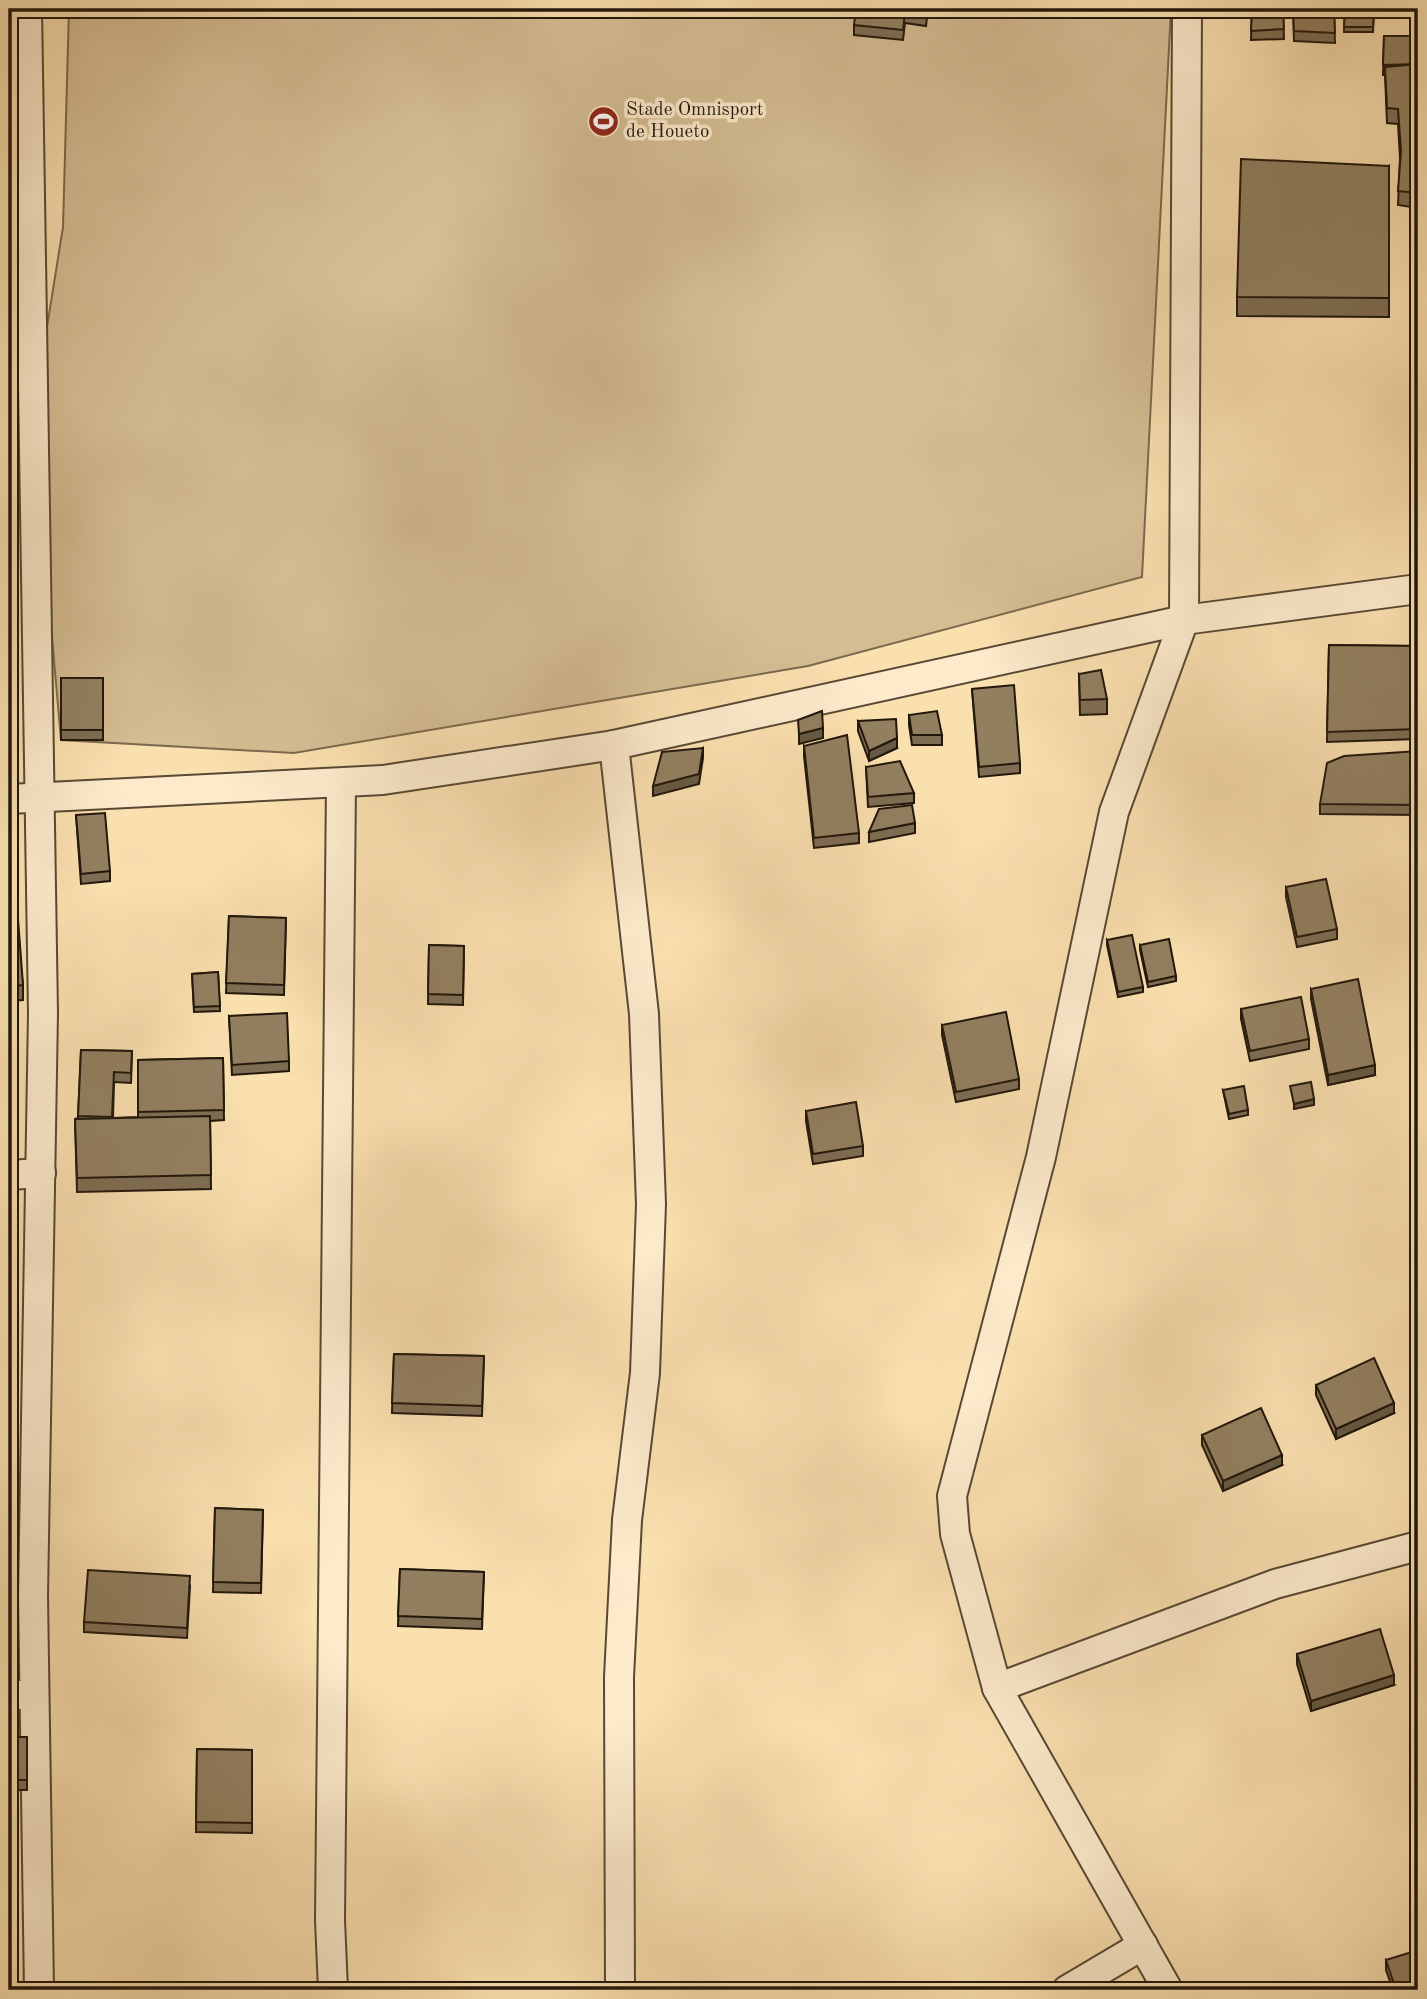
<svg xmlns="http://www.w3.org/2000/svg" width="1427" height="1999" font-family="'Old Standard TT',serif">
<rect width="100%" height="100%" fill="#fadfaf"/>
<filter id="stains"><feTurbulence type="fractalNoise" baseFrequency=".00286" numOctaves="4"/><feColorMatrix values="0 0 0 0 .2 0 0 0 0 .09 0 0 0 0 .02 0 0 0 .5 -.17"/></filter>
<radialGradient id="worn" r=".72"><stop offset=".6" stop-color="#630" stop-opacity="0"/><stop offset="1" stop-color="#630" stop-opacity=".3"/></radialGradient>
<!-- green -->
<polygon fill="#d5bd93" stroke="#7b6a4f" stroke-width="2" points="69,9 1171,9 1142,577 808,666 294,753 61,740 43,535 27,452 63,227"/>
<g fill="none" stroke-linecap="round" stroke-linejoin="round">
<defs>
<g id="street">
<polyline points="27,9 43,1013 33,1596 39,1990"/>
<polyline points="614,745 644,1014 651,1204 645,1373 627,1520 619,1677 620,1990"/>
<polyline points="9,799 383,780 614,745 1184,620 1418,589"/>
<polyline points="9,1175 41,1173"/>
<polyline points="997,1688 1275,1584 1418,1546"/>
<polyline points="9,1695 34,1695"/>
<polyline points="333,1990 330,1920 341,784"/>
<polyline points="1067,1990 1143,1945"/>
<polyline points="1168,1990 997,1688 955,1534 952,1496 1041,1157 1114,812 1184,620 1187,9"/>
</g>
</defs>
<!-- street casing -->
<use href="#street" stroke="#574934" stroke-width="32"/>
<!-- street -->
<use href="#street" stroke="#fceacb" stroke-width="28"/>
</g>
<!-- wall -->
<g fill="#7e6d53" stroke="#21170b" stroke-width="2">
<polygon points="928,9 926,26 905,23 903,40 854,35 854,25"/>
<polygon points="1252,9 1283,9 1284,39 1251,40"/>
<polygon points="1293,9 1334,9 1335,43 1294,41"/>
<polygon points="1345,9 1374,9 1373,32 1344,32"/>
<polygon points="1384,36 1418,36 1418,208 1398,205 1400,158 1398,124 1387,123 1385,75 1383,75"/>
<polygon points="1389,166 1389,317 1237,316 1237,297"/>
<polygon points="1418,446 1418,537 1410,538 1410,528"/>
<polygon points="1329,645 1418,646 1418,739 1327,742"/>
<polygon points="1079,674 1107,699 1107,714 1080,715"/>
<rect x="61" y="678" width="42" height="62"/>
<polygon points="972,689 1020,763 1020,773 979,777"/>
<polygon points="909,715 942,735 942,745 912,745 909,725"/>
<polygon points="858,721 897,748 869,761 858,731"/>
<polygon points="804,746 859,833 859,843 814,848 804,756"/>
<polygon points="1418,751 1418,815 1320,814 1320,804"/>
<polygon points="866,767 914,793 914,803 868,807"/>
<polygon points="76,815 110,871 110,881 81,884"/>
<polygon points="915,823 915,833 869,842 869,832"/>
<polygon points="9,866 23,985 23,1000 9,1001"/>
<polygon points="1286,887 1337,929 1337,939 1297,947 1286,897"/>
<polygon points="229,916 286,918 284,995 226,993"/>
<polygon points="1107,940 1143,987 1143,992 1118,997 1107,945"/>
<polygon points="429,945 464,946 463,1005 428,1004"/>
<polygon points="1140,945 1176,976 1176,981 1148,987 1140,950"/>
<polygon points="218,972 220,1011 194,1012 192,974"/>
<polygon points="1311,989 1375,1075 1328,1085 1311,999"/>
<polygon points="1241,1009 1309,1039 1309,1049 1250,1061 1241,1019"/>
<polygon points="229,1016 289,1061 289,1071 232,1075"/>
<polygon points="942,1025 1019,1079 1019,1089 956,1102 942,1035"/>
<polygon points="81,1050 132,1051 131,1083 114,1082 113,1118 138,1117 138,1060 223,1058 224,1120 210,1121 211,1189 77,1192 75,1119 78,1118"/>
<polygon points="1223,1090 1248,1110 1248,1115 1229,1119"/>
<polygon points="806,1111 863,1146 863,1156 813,1164 806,1121"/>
<polygon points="394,1354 484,1356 482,1416 392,1413"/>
<polygon points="1316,1385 1394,1413 1336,1439 1316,1395"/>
<polygon points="1202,1435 1282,1465 1223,1491 1202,1445"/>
<polygon points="215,1508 263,1510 261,1593 213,1592"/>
<polygon points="400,1569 484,1572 482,1629 398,1626"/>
<polygon points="190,1586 187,1638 84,1632 84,1622"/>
<polygon points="1297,1654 1394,1685 1311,1711 1297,1664"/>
<rect x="9" y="1737" width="18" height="53"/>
<polygon points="197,1749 252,1750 252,1833 196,1832"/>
<polygon points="1386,1960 1418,1990 1393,1990 1386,1970"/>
</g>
<!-- shaded-wall -->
<g fill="#665943" stroke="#21170b" stroke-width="2">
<polygon points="823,728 823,738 799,744 799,734"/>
<polygon points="897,738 897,748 869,761 869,751"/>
<polygon points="703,748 703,758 699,784 653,796 653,786"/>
<polygon points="1375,1065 1375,1075 1328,1085 1328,1075"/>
<polygon points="1314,1099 1314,1105 1294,1109 1294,1104"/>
<polygon points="1394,1403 1394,1413 1336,1439 1336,1429"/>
<polygon points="1282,1455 1282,1465 1223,1491 1223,1481"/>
<polygon points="1394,1675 1394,1685 1311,1711 1311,1701"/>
</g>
<!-- building -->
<g fill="#927f60" stroke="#21170b" stroke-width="2">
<polygon points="856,9 927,9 926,16 905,13 903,30 854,25"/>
<polygon points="1252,9 1283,9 1284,29 1251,31"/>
<polygon points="1293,9 1334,9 1335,33 1294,31"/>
<polygon points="1345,9 1374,9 1373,27 1344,27"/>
<polygon points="1384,36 1418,36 1418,64 1383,65"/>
<polygon points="1418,64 1418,193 1398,191 1401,151 1398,109 1387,108 1385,67"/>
<polygon points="1241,159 1389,166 1389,298 1237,297"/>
<polygon points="1411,446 1418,446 1418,527 1410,528"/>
<polygon points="1329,645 1418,646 1418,729 1327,732"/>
<polygon points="1101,670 1107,699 1080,700 1079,674"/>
<rect x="61" y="678" width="42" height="52"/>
<polygon points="1014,685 1020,763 979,767 972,689"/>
<polygon points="822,711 823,728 799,734 798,720"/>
<polygon points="937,711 942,735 912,735 909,715"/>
<polygon points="896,719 897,738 869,751 858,721"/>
<polygon points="847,735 859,833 814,838 804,746"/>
<polygon points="703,748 699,774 653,786 662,752"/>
<polygon points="1418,751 1418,805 1320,804 1327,763 1344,756"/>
<polygon points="900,761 914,793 868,797 866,767"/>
<polygon points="912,805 915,823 869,832 879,809"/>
<polygon points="105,813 110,871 81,874 76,815"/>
<polygon points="9,866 14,866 23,985 9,987"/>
<polygon points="1326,879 1337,929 1297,937 1286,887"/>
<polygon points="229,916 286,918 284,985 226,983"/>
<polygon points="1132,935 1143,987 1118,992 1107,940"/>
<polygon points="1169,939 1176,976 1148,982 1140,945"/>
<polygon points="429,945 464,946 463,995 428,994"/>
<polygon points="218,972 220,1006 194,1007 192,974"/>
<polygon points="1358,979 1375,1065 1328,1075 1311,989"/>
<polygon points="1301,997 1309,1039 1250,1051 1241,1009"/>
<polygon points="1006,1012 1019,1079 956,1092 942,1025"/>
<polygon points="287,1013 289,1061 232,1065 229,1016"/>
<polygon points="81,1050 132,1051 131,1073 114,1072 112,1117 78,1116"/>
<polygon points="223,1058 224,1110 138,1112 138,1060"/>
<polygon points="1311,1082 1314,1099 1294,1104 1290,1086"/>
<polygon points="1244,1086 1248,1110 1229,1114 1223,1090"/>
<polygon points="856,1102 863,1146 813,1154 806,1111"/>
<polygon points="210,1116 211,1175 77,1178 75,1119"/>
<polygon points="394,1354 484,1356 482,1406 392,1403"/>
<polygon points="1374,1358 1394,1403 1336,1429 1316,1385"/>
<polygon points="1261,1408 1282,1455 1223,1481 1202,1435"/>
<polygon points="215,1508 263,1510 261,1583 213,1582"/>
<polygon points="400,1569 484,1572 482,1619 398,1616"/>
<polygon points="88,1570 190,1576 187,1628 84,1622"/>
<polygon points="1380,1629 1394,1675 1311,1701 1297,1654"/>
<rect x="9" y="1737" width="18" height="43"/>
<polygon points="197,1749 252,1750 252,1823 196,1822"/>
<polygon points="1418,1950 1418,1990 1396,1990 1386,1960"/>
</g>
<!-- icons -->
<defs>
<symbol id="stadium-disc" viewBox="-11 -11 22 22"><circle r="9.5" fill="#8f2418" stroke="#fceacb"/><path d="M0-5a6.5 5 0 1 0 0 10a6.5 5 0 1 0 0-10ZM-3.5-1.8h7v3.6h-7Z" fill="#fff"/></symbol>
</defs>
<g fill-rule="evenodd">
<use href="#stadium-disc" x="586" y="104" width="35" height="35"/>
</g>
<g text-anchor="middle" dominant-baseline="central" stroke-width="7" stroke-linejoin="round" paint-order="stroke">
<!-- poi labels -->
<g font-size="19" fill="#21170b" stroke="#fceacb" text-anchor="start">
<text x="626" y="110">Stade Omnisport<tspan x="626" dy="22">de Houeto</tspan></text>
</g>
</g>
<!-- margin -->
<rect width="1427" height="1999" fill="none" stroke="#fadfaf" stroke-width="35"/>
<rect x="10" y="10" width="1406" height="1978" fill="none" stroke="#21170b" stroke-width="3.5"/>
<rect x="18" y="18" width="1392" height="1964" fill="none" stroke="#21170b" stroke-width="2"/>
<rect width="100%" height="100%" filter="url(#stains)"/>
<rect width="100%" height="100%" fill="url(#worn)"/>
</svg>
